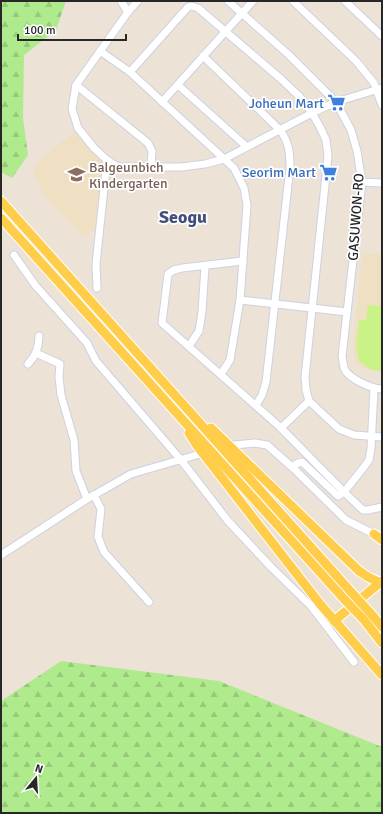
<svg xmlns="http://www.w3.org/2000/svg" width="383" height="814" font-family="Signika,sans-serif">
<defs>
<pattern id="forest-firs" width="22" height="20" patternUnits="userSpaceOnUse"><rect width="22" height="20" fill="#afea8c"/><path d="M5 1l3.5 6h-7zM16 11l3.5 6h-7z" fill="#97c979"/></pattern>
</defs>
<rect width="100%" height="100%" fill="#ece2d6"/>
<!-- education -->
<g fill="#f0e0c3">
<polygon points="75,131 102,160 96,230 83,236 45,197 33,172 37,163"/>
<polygon points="362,253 382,254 382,372 367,370 356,364 353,349"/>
</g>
<!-- forest -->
<g fill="url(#forest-firs)">
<polygon points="1,1 66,1 56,30 24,55 23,118 28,155 12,178 1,172"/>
<polygon points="61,661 219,681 382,747 382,813 1,813 1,701"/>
</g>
<!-- pitch -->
<polygon fill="#c9f386" points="368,305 382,306 382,371 371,370 359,361 356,345 359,320 366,320"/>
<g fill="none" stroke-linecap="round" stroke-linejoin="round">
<defs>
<g id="minor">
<polyline points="121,1 128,12"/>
<polyline points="138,1 128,12 76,85 72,109 78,128 94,148 107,160 118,167 181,167 205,164 224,159 312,113 336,102 382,88"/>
<path d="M 228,1 L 289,55 L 336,102 L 351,130 L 357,151 L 362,182 L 342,356 C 343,360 343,366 345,370 C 350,379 372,389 382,389"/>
<polyline points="293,1 356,61 374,83 382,105"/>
<polyline points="345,1 382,36"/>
<polyline points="100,51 130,72 234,168 244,188 247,205 240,300 230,360 221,374"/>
<path d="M 203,56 L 280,130 C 289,142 290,153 290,167 L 266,382 L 262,395 L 256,405"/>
<polyline points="130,72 188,7 191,6 198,8 281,79 300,97 312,113 320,127 326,140 328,156 305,377 306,390 309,401 339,429 354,435 382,437"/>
<polyline points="76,85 148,143 152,151 151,167"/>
<polyline points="178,85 247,147"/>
<polyline points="162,102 253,1"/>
<polyline points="362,182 382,183"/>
<polyline points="14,255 35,285 87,343 96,361 181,460 228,521 271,567 311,606 354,662"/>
<polyline points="243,261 182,268 174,270 168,274 162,323 281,428 344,492 363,510 368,510 382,507"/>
<polyline points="97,288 96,264 107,160"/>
<polyline points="240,300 347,312"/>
<polyline points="189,346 199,331 202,312 205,266"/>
<polyline points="36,353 60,364 59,377 61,395 74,440 76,471 87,499"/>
<path d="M 28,364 C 36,356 39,347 39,336"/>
<polyline points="281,428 309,401"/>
<polyline points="234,445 255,443 267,445 292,467 346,520 374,534"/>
<polyline points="292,467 298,463 302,462 338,496 344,492 364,467 369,460 371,448 374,389"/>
<polyline points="94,495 101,509 98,537 104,552 149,602"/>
<polyline points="1,555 87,499 131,474 200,454"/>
</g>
<g id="major">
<polyline points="1,201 352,593"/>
<polyline points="1,218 345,600"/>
<polyline points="211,428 359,571 368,577 381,583"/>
<polyline points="189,433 198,447 320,604 382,675"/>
<polyline points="374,534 382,540"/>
<polyline points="373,616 382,627"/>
<polyline points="334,621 382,581"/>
<polyline points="365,621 382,643"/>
</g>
</defs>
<!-- minor casing -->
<use href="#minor" stroke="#ccd1e3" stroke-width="9"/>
<!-- major casing -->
<use href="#major" stroke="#fff" stroke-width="11"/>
<!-- minor -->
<use href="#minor" stroke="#fff" stroke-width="7"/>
<!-- major -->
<use href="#major" stroke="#ffcd49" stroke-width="9"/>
<defs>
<g id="major-bridge">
<polyline points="352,593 373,616"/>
<polyline points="345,600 365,621"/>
</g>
</defs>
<!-- major-bridge casing -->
<use href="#major-bridge" stroke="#fff" stroke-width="11" stroke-linecap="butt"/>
<!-- major-bridge -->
<use href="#major-bridge" stroke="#ffcd49" stroke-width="9"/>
</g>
<!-- icons -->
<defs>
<symbol id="supermarket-bare" viewBox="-9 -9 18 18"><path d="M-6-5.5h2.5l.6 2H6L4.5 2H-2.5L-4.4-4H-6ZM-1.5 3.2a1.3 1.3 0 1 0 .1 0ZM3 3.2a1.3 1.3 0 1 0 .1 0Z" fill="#3f7fe0" stroke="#fff" stroke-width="2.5" paint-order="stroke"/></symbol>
<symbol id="school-bare" viewBox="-9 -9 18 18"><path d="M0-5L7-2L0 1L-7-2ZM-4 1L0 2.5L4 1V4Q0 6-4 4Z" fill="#8d6e63" stroke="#fff" stroke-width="2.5" paint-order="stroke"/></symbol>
</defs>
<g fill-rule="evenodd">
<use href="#supermarket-bare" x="324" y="90" width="25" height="25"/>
<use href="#supermarket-bare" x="316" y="160" width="25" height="25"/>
<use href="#school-bare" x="64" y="162" width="25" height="25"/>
</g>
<g text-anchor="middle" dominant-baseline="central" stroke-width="3.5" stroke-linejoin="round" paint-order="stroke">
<!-- shop labels -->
<g font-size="14" fill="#366cbe" stroke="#fff" text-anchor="end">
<text x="324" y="103">Joheun Mart</text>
<text x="316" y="172">Seorim Mart</text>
</g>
<!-- education labels -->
<g font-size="14" fill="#785e54" stroke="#fff" text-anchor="start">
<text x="89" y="167">Balgeunbich<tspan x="89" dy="16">Kindergarten</tspan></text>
</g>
<!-- street labels -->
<g font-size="14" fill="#272727" stroke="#fff">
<text transform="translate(356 217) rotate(-86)">GASUWON-RO</text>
</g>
<!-- district labels -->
<g font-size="18" font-weight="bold" fill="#43507c" stroke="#fff">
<text x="183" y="217">Seogu</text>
</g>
</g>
<!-- border -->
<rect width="383" height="814" fill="none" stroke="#272727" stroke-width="4"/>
<!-- north arrow -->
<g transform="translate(36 778) rotate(18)" stroke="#ffffff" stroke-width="3" paint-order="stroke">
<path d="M0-3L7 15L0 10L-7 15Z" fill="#272727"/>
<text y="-6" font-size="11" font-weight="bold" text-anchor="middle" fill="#272727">N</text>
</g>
<!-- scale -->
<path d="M18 34v6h108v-6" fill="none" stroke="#272727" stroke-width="2"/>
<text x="24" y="34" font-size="12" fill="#272727" stroke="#ffffff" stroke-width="3" paint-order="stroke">100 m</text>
</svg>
